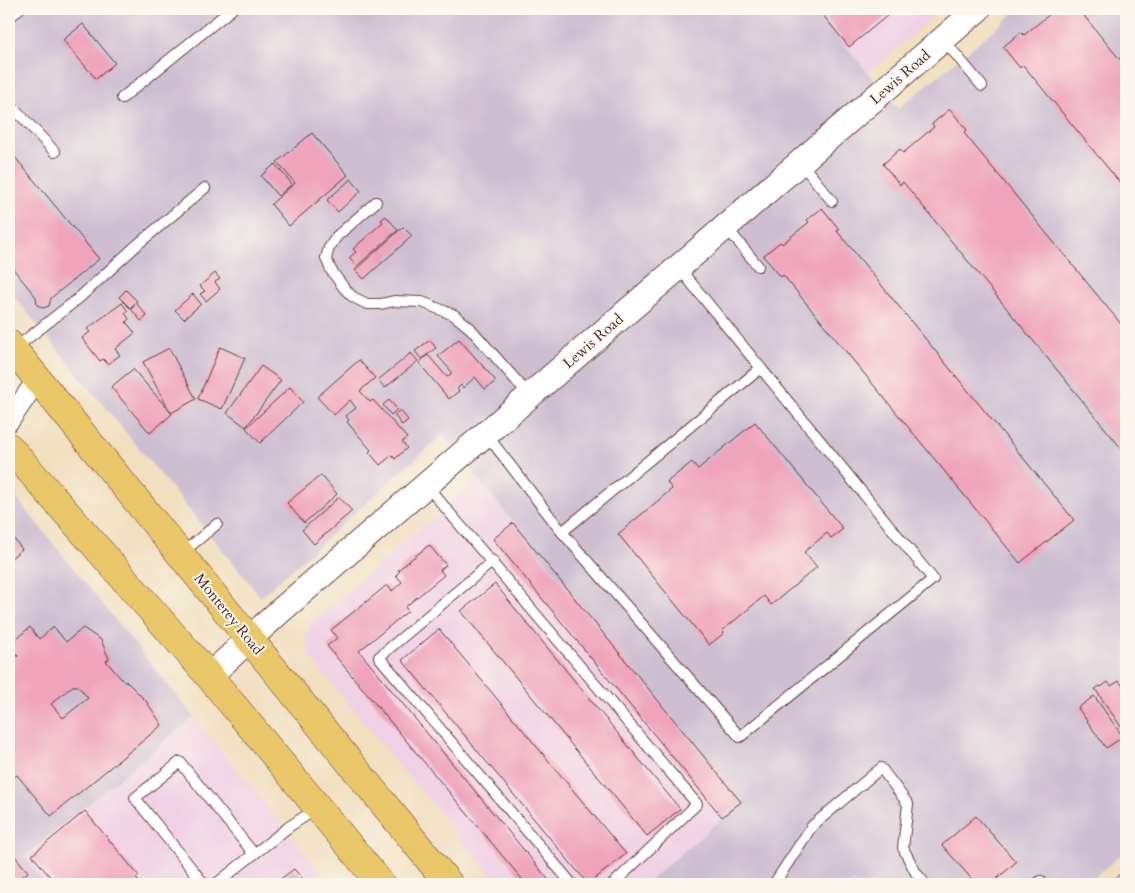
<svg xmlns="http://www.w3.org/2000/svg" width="1135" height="893" font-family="Cardo,serif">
<rect width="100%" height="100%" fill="#fbf7ec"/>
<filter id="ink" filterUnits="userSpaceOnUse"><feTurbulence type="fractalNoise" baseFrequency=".02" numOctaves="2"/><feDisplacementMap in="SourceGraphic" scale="10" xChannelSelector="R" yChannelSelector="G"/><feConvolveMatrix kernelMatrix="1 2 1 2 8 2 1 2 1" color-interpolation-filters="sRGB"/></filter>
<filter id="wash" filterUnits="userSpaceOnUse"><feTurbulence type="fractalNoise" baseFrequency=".0096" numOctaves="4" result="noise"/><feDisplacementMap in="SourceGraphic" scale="20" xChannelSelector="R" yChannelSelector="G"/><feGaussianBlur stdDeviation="1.12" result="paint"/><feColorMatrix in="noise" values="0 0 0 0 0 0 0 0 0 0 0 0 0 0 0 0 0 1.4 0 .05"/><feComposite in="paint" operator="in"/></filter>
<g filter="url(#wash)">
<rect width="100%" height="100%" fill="#f1dfc0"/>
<!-- built -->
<g fill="#f0d0e5">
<polygon points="815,9 942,9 868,73"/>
<polygon points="477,478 742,802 645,884 498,884 309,656 305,638 311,624"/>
<polygon points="194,717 330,884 46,884 24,858"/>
</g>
<!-- industrial -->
<g fill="#cebed2">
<polygon points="9,9 815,9 898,109 1019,9 1126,9 1126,850 1087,884 645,884 742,802 442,435 261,597 9,290"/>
<polygon points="9,489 194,717 24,857 46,884 9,884"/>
</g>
<g id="blocks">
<!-- building -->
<g fill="#efa4bc" fill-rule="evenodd">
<polygon points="818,9 891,9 893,11 849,47"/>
<polygon points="1056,9 1084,9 1088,13 1084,16 1126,67 1126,190 1023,65 1020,68 1003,47 1021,32 1024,35"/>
<polygon points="83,24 115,63 96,79 63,40"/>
<polygon points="950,109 967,130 964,133 1126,330 1126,454 903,182 900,185 883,164 900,149 903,153 934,127 932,124"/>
<polygon points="312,133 348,175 289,226 271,204 295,183 277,162"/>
<polygon points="9,150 99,259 51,298 49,306 43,308 37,305 36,297 9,264"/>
<polygon points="275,164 292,184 278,196 261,176"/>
<polygon points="351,179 361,191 338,212 327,200"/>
<polygon points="822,208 839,229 837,231 1074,520 1020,563 783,275 781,277 763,256 780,242 782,244 809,222 807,220"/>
<polygon points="386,216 398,230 357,266 349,258 356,252 353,249 383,222 381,220"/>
<polygon points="403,227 412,236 364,279 355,270"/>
<polygon points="215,273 220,279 215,282 220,289 206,301 200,294 205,291 200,286"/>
<polygon points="126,290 137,301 130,308 119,297"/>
<polygon points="193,294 201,304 184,319 175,310"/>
<polygon points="122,303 128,311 125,313 129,319 126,322 135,333 115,349 120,355 108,364 103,359 100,361 82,338 90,332 87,329"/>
<polygon points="137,304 147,316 141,321 131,309"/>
<polygon points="459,339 496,381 485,389 475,377 463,388 461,385 457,389 459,391 449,399 419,363 428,355 447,377 451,374 451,371 438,356"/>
<polygon points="430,340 436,348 421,359 415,351"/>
<polygon points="220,347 245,358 222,409 198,399"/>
<polygon points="169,348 196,399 171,413 143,362"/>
<polygon points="411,353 418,361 385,388 378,380"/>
<polygon points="359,360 375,378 360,391 370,402 373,400 407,438 402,442 407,448 395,459 392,455 380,465 369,452 371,450 347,422 349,420 346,416 356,408 350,400 334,415 317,397"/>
<polygon points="261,366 281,380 246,427 227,413"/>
<polygon points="133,369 172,414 150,433 111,387"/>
<polygon points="290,387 303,402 260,443 246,428"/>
<polygon points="389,400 397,409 391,415 383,405"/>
<polygon points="400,410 408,420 402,425 394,415"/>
<polygon points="755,422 843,529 831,538 827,533 804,552 817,567 771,605 764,596 722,631 724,633 709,645 618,534 672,489 667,482 692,462 698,469"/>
<polygon points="321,475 337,494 304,523 287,503"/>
<polygon points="339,497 352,511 314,544 302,530"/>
<polygon points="513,523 741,802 722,817 493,539"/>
<polygon points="9,533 22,549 9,560"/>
<polygon points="429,545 446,565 440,570 444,575 405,607 408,611 359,651 552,884 526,884 327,646 337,638 331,630 387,585 392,591 402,582 396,575 400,571 398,570"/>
<polygon points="495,584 680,809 647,836 461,611"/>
<path d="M 30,627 L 39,639 L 54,627 L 66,642 L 83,628 L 101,640 L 109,659 L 106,661 L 124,682 L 126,681 L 146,701 L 162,725 L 51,816 L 17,775 L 9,781 L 9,654 L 13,660 L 18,656 L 9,645 ZM 74,685 L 75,687 L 77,685 L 88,698 L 63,718 L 51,704 Z"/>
<polygon points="439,629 626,854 588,884 402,660"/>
<polygon points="1119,681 1126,690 1126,734 1095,689 1100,686 1101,687 1108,682 1111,686"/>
<polygon points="1094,696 1123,737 1106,748 1078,708"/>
<polygon points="85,811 139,876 136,878 140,884 56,884 32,855"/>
<polygon points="976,816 1016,862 991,884 976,884 942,845"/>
<polygon points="13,854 28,872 13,884 9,884 9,857"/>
<polygon points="294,869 307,884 274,884"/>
<polygon points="1121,873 1126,879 1126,884 1116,884 1113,880"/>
</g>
</g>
</g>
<g filter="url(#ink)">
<use href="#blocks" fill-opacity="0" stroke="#633c41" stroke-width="1"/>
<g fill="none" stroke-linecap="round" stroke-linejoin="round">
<defs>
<g id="service">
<polyline points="9,18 19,9"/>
<polyline points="943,39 982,86"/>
<polyline points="122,98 232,9"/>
<polyline points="9,103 55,152"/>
<polyline points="801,163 832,201"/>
<polyline points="376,202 337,236 329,248 326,258 331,270 344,288 353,297 367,304 381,304 394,301 422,302 454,315 470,328 529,395"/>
<polyline points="726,227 758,266"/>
<polyline points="14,349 79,298 137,245 205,188"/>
<polyline points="486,434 562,532 740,737 933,579 679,268"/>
<polyline points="426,485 697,804 613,884"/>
<polyline points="562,532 761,368"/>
<polyline points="181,554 217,524"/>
<polyline points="493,561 379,657 572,884"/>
<polyline points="254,854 290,826 318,808"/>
<polyline points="204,884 135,798 180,762 254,854 216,884"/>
<polyline points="774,884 812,826 881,768 908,804 903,848 916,873 925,884"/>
<polyline points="1036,884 1041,881"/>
</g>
<polyline id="minor" points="9,421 37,380"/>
<polyline id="tertiary" points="209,676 279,612 978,9"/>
<g id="primary">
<polyline points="9,344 449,884"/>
<polyline points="9,447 209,676 381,884"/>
</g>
</defs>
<!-- service casing -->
<use href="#service" stroke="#633c41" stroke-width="12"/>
<!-- minor casing -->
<use href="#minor" stroke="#633c41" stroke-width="22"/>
<!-- tertiary casing -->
<use href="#tertiary" stroke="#633c41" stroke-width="27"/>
<!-- primary casing -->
<use href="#primary" stroke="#633c41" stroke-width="29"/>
<!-- service -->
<use href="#service" stroke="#fff" stroke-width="10"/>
<!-- minor -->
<use href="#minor" stroke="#fff" stroke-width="20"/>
<!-- tertiary -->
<use href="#tertiary" stroke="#fff" stroke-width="25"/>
<!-- primary -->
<use href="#primary" stroke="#eac769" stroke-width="28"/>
</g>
</g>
<g text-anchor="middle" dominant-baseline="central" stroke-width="4" stroke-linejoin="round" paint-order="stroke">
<!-- street labels -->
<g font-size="15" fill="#4a1f2b" stroke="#fbf7ec">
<text transform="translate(900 77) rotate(-41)">Lewis Road</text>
<text transform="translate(593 341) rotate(-41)">Lewis Road</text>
<text transform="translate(229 614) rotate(51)">Monterey Road</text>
</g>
</g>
<!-- margin -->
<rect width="1135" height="893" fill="none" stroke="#fbf7ec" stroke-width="30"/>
</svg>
